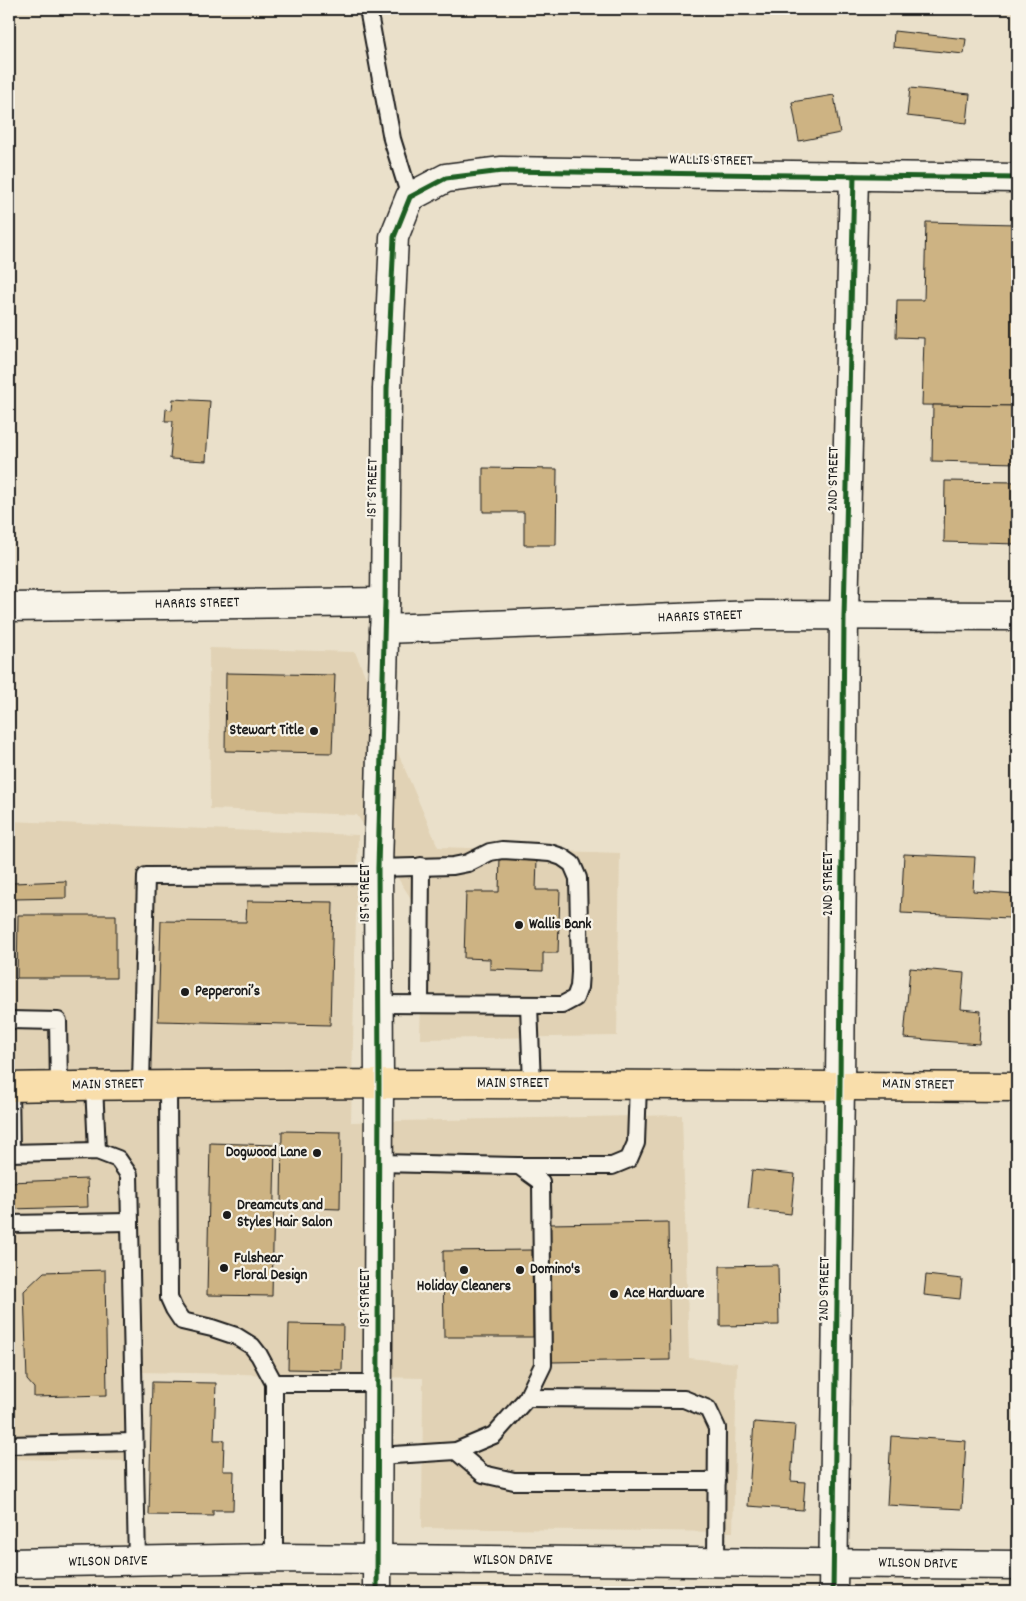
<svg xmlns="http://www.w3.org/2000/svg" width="1026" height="1601" font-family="Dekko,sans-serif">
<rect width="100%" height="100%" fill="#eae0ca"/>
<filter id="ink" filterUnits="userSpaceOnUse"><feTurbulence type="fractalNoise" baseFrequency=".02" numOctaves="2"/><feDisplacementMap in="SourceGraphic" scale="10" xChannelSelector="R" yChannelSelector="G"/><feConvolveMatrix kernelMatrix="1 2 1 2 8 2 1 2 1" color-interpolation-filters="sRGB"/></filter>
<g filter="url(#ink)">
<!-- built -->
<g fill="#e1d2b5">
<polygon points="209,648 355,652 438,847 620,853 617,1036 420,1039 423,917 357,815 210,809"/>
<polygon points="9,821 358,835 351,1122 682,1115 689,1358 737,1363 733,1532 422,1528 423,1378 139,1372 131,1461 9,1459"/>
</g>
<!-- building -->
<g fill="#cdb383" stroke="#1c1c1c">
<polygon points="894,31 966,39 964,54 893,47"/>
<polygon points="910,88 970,94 967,123 907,116"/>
<polygon points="834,95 840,133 799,141 792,102"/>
<polygon points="926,222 1017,224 1017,406 922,405 924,338 896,337 897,300 924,300"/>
<polygon points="173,399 210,401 206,461 170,459 173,421 165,421 166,409 172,410"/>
<polygon points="933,405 1017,406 1017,463 932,461"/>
<polygon points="483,468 557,469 556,545 524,545 524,512 483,512"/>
<polygon points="945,481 1017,482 1017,544 944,542"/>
<polygon points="226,673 335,675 332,753 225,751"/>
<polygon points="904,854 975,857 973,891 1017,894 1017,926 1010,925 1010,918 901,913"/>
<polygon points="500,857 537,858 536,890 560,890 558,953 543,953 543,971 490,969 490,959 464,958 466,892 499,892"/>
<polygon points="66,881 66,898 14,899 13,883"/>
<polygon points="247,901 333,902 330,1025 158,1021 161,921 246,922"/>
<polygon points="18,915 116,915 116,978 17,978"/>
<polygon points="1014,954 1017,954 1017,989 1011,988"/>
<polygon points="910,968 964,973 961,1009 981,1011 979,1044 904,1038"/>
<polygon points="282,1131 341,1132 340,1209 281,1207"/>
<polygon points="210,1143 275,1145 272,1296 207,1295"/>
<polygon points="752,1170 795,1174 791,1214 748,1209"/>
<polygon points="87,1179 88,1207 9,1209 9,1182"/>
<polygon points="668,1222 670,1360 552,1362 550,1224"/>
<polygon points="532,1250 533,1337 444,1337 443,1251"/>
<polygon points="778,1265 779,1325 720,1326 720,1266"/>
<polygon points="105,1270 107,1395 34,1397 34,1388 27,1380 24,1291 44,1272"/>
<polygon points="926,1275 962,1279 960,1299 924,1295"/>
<polygon points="289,1324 343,1325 342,1370 288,1369"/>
<polygon points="152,1382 216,1383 214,1440 224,1440 223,1471 234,1471 233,1510 213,1510 213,1516 149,1515"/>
<polygon points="754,1422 795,1425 791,1481 805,1482 803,1510 748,1506"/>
<polygon points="891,1436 966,1441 962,1509 887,1505"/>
</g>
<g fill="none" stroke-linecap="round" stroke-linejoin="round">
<defs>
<g id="service">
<polyline points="368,9 392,139 410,197"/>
<polyline points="378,868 453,866 468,863 490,852 502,850 537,852 550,853 562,857 572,864 578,878 580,972 579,987 575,998 562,1005 378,1004"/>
<polyline points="420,1004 421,866"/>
<polyline points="529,1005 532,1084"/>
<polyline points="9,1020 58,1021 59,1086"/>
<polyline points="141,1084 146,876 378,875"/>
<polyline points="168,1084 169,1298 174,1309 182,1321 212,1328 236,1336 252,1346 259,1355 274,1383 274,1558"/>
<polyline points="94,1085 97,1151"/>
<polyline points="10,1087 11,1153"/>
<polyline points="9,1153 97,1151 118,1159 129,1175 137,1561"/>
<polyline points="519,1166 612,1166 629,1159 636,1143 638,1084"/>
<polyline points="9,1224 130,1222"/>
<polyline points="274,1383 378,1383"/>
<polyline points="527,1398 684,1399 708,1409 717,1428 716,1562"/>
<polyline points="9,1445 134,1442"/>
<polyline points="456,1451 483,1474 514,1481 717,1481"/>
<polyline points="378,1456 456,1451 494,1435 527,1398 543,1365 541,1182 519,1166 378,1163"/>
</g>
<g id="minor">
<polyline points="9,607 385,602"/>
<polyline points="384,629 756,615 1017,616"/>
<polyline points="9,1563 274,1558 1017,1565"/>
<polyline points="377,1592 379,1084 378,868 385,602 387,389 394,237 410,197 446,178 502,171 1017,178"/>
<polyline points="833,1592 840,1085 844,617 854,176"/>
</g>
<path id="primary" d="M 9,1087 C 166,1084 323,1084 480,1084 C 659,1084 838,1085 1017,1087"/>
</defs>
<!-- service casing -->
<use href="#service" stroke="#1c1c1c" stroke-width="20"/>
<!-- minor casing -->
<use href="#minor" stroke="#1c1c1c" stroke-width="31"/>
<!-- primary casing -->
<use href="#primary" stroke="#1c1c1c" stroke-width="31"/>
<!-- service -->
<use href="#service" stroke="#f7f3e8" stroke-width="16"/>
<!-- minor -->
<use href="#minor" stroke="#f7f3e8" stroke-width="28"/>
<!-- primary -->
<use href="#primary" stroke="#f9deab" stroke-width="28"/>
<defs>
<g id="cycleway">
<polyline points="377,1592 379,1084 378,868 385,602 387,389 394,237 410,197 446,178 502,171 1017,178"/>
<polyline points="833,1592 840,1085 844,617 854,176"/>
</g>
</defs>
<!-- cycleway casing -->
<use href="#cycleway" stroke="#f7f3e8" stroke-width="8"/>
<!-- cycleway -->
<use href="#cycleway" stroke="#1b5e20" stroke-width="5"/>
</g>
</g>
<!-- markers -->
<g fill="#1c1c1c" stroke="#f7f3e8" stroke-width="2">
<circle cx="314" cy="731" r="5"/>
<circle cx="519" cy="925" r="5"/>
<circle cx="185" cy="992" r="5"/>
<circle cx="317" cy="1153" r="5"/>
<circle cx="227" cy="1215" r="5"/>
<circle cx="224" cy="1268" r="5"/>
<circle cx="464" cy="1270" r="5"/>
<circle cx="520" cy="1270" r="5"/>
<circle cx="614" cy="1294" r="5"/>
</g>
<g text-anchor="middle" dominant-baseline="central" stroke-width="4.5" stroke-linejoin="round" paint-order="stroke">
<!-- street labels -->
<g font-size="15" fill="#1c1c1c" stroke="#f7f3e8">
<text transform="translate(711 161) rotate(1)">WALLIS STREET</text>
<text transform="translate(834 479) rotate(-89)">2ND STREET</text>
<text transform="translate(373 488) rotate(-89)">1ST STREET</text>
<text transform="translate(197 604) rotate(-1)">HARRIS STREET</text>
<text transform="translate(700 617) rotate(-2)">HARRIS STREET</text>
<text transform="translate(829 884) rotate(-90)">2ND STREET</text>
<text transform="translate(366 893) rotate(-90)">1ST STREET</text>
<text x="513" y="1084">MAIN STREET</text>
<text transform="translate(108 1085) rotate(-1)">MAIN STREET</text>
<text transform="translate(918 1085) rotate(1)">MAIN STREET</text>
<text transform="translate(825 1289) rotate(-89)">2ND STREET</text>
<text transform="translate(366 1298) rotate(-90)">1ST STREET</text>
<text x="513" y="1561">WILSON DRIVE</text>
<text transform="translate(108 1562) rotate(-1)">WILSON DRIVE</text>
<text transform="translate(918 1564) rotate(1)">WILSON DRIVE</text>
</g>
<!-- poi labels -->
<g font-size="15" font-weight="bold" fill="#1c1c1c" stroke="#f7f3e8" text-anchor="start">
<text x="304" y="731" text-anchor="end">Stewart Title</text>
<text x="529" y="925">Wallis Bank</text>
<text x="195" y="992">Pepperoni’s</text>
<text x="307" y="1153" text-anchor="end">Dogwood Lane</text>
<text x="237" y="1206">Dreamcuts and<tspan x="237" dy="17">Styles Hair Salon</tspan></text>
<text x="234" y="1259">Fulshear<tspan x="234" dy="17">Floral Design</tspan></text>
<text x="530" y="1270">Domino's</text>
<text x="464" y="1287" text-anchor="middle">Holiday Cleaners</text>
<text x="624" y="1294">Ace Hardware</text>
</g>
</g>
<!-- margin -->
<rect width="1026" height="1601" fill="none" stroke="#f7f3e8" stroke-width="30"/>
<rect x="15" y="15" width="996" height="1571" fill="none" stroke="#1c1c1c" stroke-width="2" filter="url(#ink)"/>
</svg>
